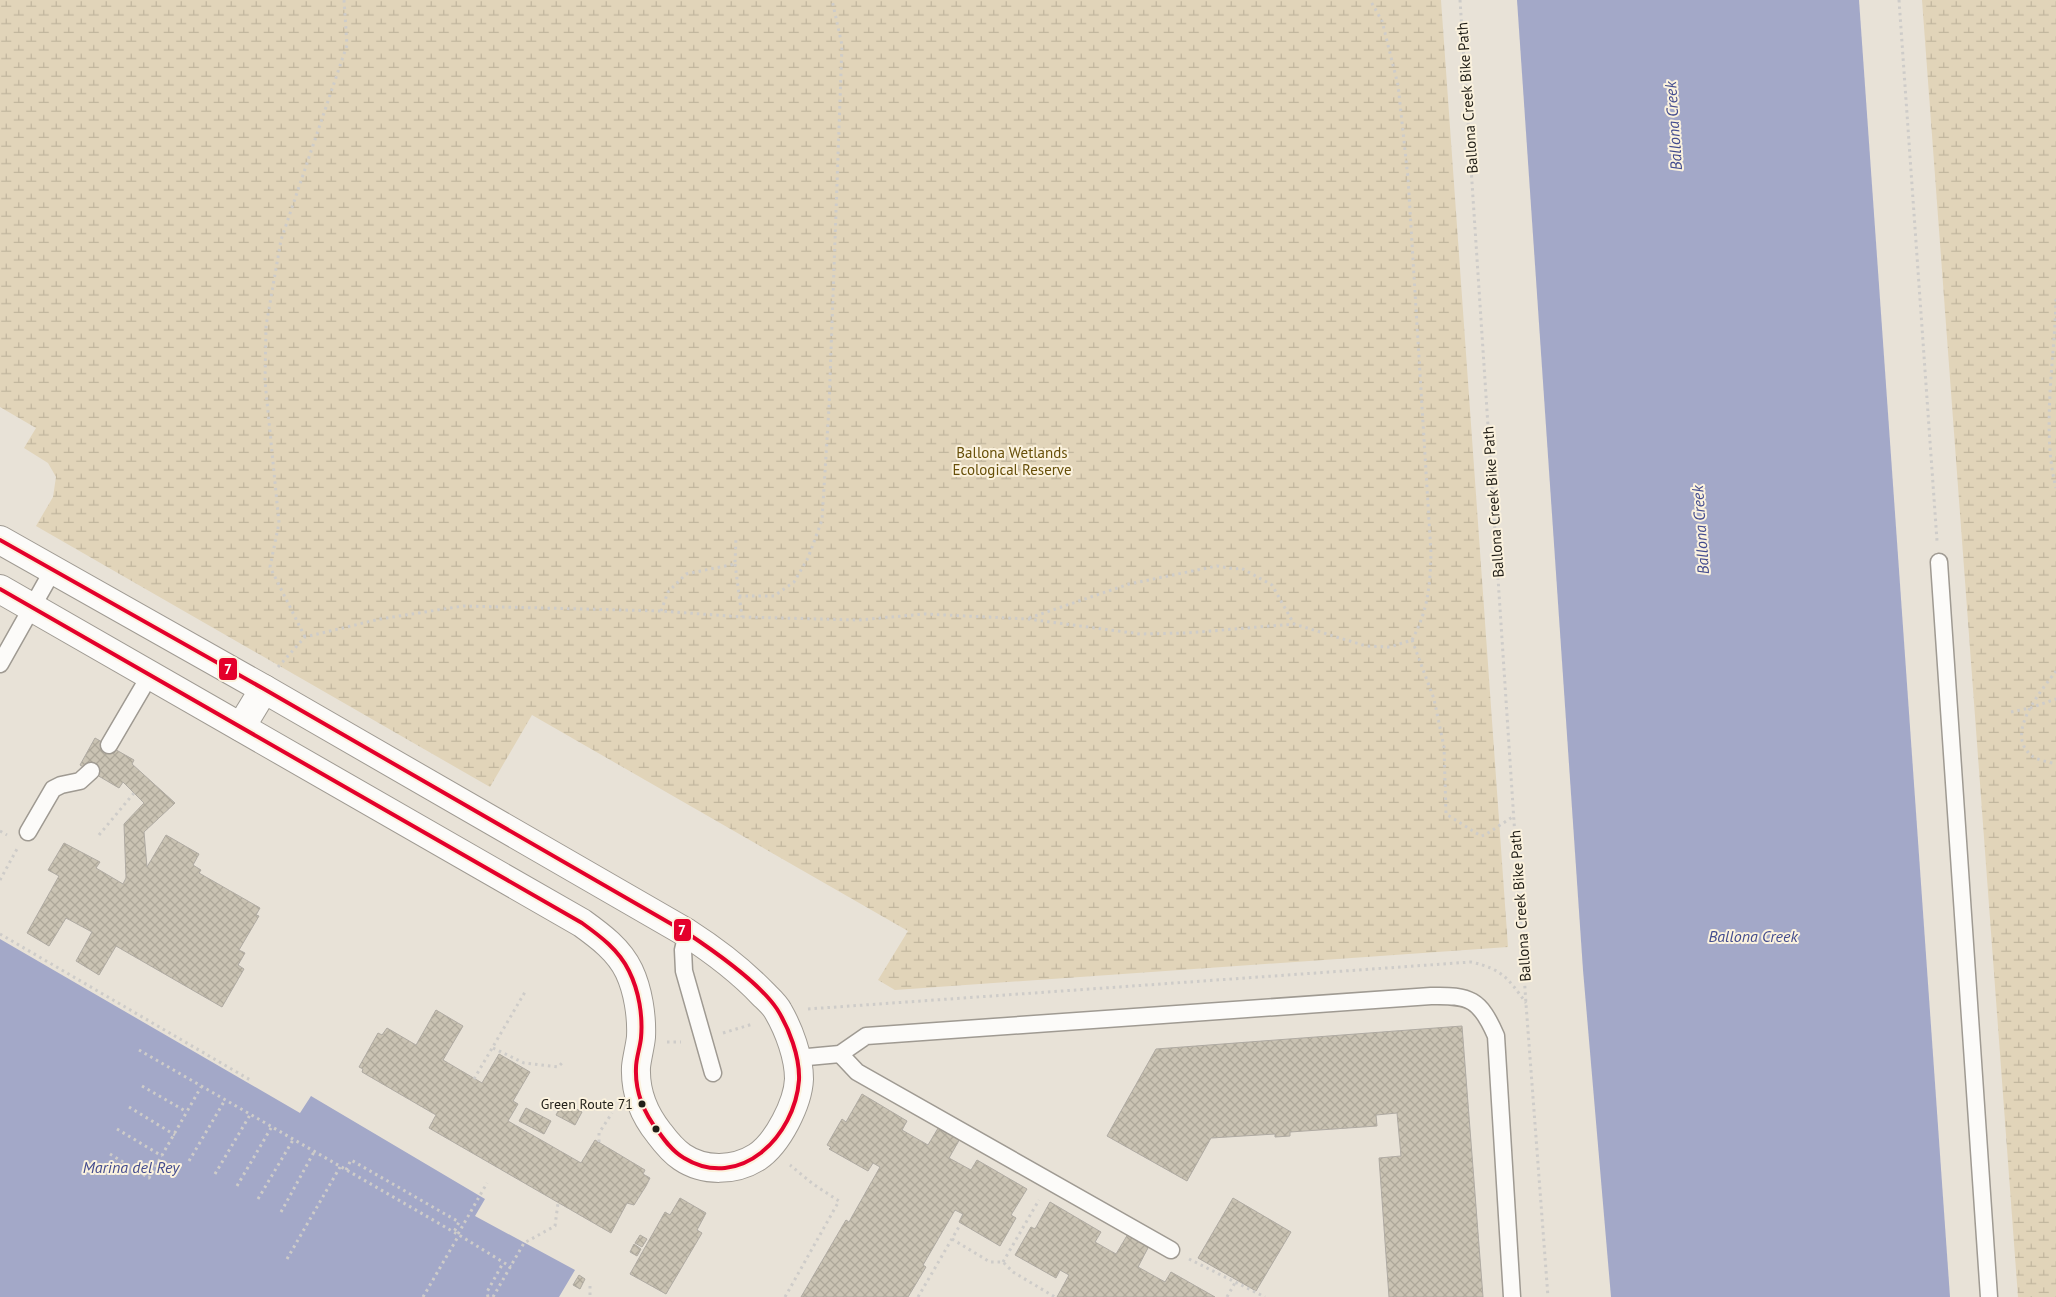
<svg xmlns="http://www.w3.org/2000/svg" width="2056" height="1297" font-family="'PT Sans',sans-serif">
<defs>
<pattern id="wetland-marsh" width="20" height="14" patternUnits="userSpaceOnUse" patternTransform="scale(1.25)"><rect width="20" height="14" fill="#e1d4b9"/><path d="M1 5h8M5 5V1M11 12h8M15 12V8" fill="none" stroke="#c1b69e"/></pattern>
<pattern id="building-cross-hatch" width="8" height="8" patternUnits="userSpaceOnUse" patternTransform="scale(1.25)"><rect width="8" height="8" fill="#cac3b3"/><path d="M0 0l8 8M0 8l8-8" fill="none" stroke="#ada799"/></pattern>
</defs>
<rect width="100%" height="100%" fill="#e8e2d7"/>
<!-- wetland -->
<g fill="url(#wetland-marsh)">
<polygon points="0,0 1441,0 1508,947 895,990 878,980 908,931 532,715 490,787 36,526 53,497 56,477 48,463 24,448 36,428 0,407"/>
<polygon points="1922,0 2056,0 2056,1297 2018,1297"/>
</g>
<!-- water -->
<g fill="#a3a8c8">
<polygon points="1517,0 1859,0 1950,1297 1611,1297 1583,970"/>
<polygon points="0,939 300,1113 311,1096 485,1199 475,1216 575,1270 559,1297 0,1297"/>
</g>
<!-- building -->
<g fill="url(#building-cross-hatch)" stroke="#afaaa2">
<polygon points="95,738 134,760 132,764 175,803 144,832 147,867 166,835 199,854 193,865 201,870 199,873 260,908 256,915 259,916 239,950 245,953 238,965 244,969 222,1007 116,946 99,975 76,961 92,932 66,918 49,946 27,933 59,876 48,870 64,843 100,862 96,868 123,884 126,878 124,824 144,803 123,782 119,788 80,765"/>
<polygon points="436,1010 463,1026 443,1060 482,1083 499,1054 530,1072 513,1101 518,1104 508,1121 581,1163 595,1140 645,1170 643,1174 650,1178 646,1186 634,1205 627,1203 611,1233 429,1128 436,1115 362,1072 363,1069 359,1067 378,1033 382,1035 387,1028 416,1045"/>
<polygon points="1462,1026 1483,1297 1389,1297 1379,1158 1401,1156 1397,1113 1376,1115 1377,1126 1290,1132 1290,1136 1275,1137 1275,1134 1211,1138 1187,1181 1107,1136 1156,1049"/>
<polygon points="862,1094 907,1121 902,1130 928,1145 940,1125 961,1137 949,1158 971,1170 977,1160 1027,1189 1011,1215 1016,1218 1000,1246 959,1222 963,1214 955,1210 923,1265 926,1267 908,1297 801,1297 846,1220 849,1222 880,1167 873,1163 868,1171 829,1149 831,1147 827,1145 842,1119 846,1122"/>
<polygon points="563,1102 582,1112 575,1125 556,1115"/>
<polygon points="526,1108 551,1121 544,1134 519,1121"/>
<polygon points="680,1198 706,1213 697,1230 702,1233 666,1294 630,1274 665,1212 670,1215"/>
<polygon points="1233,1198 1291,1232 1256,1291 1198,1258"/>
<polygon points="1050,1202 1101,1232 1095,1242 1116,1254 1128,1234 1149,1246 1138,1267 1165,1282 1171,1272 1215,1297 1057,1297 1069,1275 1060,1270 1056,1278 1015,1255 1031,1227 1035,1229"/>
<polygon points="640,1235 647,1239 642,1247 635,1243"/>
<polygon points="634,1244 641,1249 637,1256 630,1252"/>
<polygon points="579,1275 585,1279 580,1289 573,1285"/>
</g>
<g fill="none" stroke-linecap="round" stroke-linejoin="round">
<defs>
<g id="lane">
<polyline points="1939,562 1989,1297"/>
<polyline points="0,664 53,570"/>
<polyline points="109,745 150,675"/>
<polyline points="28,832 53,789 61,785 80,781 91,771"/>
<polyline points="687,933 683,950 684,971 713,1073"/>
<polyline points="840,1054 857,1072 1171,1250"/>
<path d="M 797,1058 L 840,1054 L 866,1036 L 1431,996 C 1470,995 1480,999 1496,1036 L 1512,1297"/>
</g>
<g id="street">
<path d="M 0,540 L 264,689 L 687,933 C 715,951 740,970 763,994 C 768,999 775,1005 778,1011 C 789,1030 799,1057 799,1079 C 798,1103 778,1143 757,1157 C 735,1171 704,1172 682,1157 C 673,1151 665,1141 659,1133 C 643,1113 635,1092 636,1067 C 637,1057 640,1047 641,1037 C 642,1016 638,990 629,971 C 619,950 600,936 582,923 L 0,589"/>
<polyline points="241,727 264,689"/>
</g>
</defs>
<!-- lane casing -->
<use href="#lane" stroke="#9f9a92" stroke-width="19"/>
<!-- street casing -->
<use href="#street" stroke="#9f9a92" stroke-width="30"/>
<!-- path -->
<g stroke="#ceccc9" stroke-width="3" stroke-dasharray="2.5 4" stroke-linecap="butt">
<polyline points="1460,0 1526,1004 1548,1297"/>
<polyline points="1899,0 1937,541"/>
<path d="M 2056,299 C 2055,358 2041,430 2056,488"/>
<polyline points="735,564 742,617"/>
<polyline points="739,596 774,596 794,582 808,558 822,520 829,407 842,45 832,0"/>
<polyline points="661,611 668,592 686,574 735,564 736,537"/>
<polyline points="1029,618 1129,584 1217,566 1235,569 1241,568 1272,585 1294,624"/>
<polyline points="305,637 270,567 279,523 265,381 266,326 281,240 347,45 344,0"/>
<polyline points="1412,640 1434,699 1444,747 1446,814 1481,836 1485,835 1514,816"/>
<path d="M 278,667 L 305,637 L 380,619 L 463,606 L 661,611 L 742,617 L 859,620 L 924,614 L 1028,619 L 1140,634 L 1187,633 L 1294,624 L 1366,646 L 1390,647 L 1412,640 C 1428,610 1430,587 1431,553 L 1408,178 L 1398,85 L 1382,21 L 1370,0"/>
<path d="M 2056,671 C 2042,690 2004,733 2031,755 C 2036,760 2049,762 2056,764"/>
<polyline points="2011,712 2030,708 2056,699"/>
<polyline points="0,831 7,835"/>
<polyline points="99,835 134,793"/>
<polyline points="0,880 17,849"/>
<polyline points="0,934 252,1081"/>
<path d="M 808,1009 L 1471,962 C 1502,969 1508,978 1526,1003"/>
<polyline points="723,1033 753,1024"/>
<polyline points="667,1042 681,1042"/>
<polyline points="493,1048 524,1063 558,1067 564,1061"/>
<polyline points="139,1050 459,1235 511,1267"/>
<polyline points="474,1079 525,992"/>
<polyline points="142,1086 187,1112"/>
<polyline points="129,1107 175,1135"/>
<polyline points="117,1129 162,1156"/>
<polyline points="599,1142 599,1133 612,1113"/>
<polyline points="110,1154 149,1178 201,1087"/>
<polyline points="189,1161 225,1100"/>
<polyline points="346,1170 351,1160 459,1222 454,1232"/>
<polyline points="215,1174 250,1115"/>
<polyline points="237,1186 271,1128"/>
<polyline points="258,1199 293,1140"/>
<polyline points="281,1212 314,1152"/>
<polyline points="458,1234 487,1183"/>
<polyline points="952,1239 990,1262 1003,1262 1013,1272 1055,1297"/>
<polyline points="287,1259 340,1167"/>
<polyline points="1189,1259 1265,1297"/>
<polyline points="1003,1262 1039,1200"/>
<polyline points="590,1286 590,1297"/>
<polyline points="423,1297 459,1235"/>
<polyline points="488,1297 487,1292 503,1263"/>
<polyline points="493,1297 524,1243 555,1226 558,1203"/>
<polyline points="785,1297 839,1201 813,1184 790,1165"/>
<polyline points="918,1297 960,1225"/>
<polyline points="1227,1297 1236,1281"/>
</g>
<!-- lane -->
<use href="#lane" stroke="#fcfbf9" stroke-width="16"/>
<!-- street -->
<use href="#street" stroke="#fcfbf9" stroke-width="28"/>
<defs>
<path id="bus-1" d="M 0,540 L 264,689 L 687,933 C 714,951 759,982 777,1009 C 789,1028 800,1057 799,1080 C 795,1136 740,1192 684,1158 C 673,1152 665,1141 658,1131 C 644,1113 635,1091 636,1068 C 636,1058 640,1048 641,1038 C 643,1016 639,991 629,971 C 619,950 600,936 582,923 L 0,589"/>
</defs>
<!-- bus-1 casing -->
<use href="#bus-1" stroke="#fbf2de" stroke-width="8"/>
<!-- bus-1 -->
<use href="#bus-1" stroke="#e4002b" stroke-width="4"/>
</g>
<!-- markers -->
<g fill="#211e16" stroke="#fbf2de" stroke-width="2">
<circle cx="642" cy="1104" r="4.5"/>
<circle cx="656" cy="1129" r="4.5"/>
</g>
<g text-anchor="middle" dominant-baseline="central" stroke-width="4" stroke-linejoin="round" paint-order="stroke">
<!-- bus labels -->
<g font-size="14" fill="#211e16" stroke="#fbf2de" text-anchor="end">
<text x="633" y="1104">Green Route 71</text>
</g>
<!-- street labels -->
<g font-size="15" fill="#211e16" stroke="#fbf2de">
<text transform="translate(1467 98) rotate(-94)">Ballona Creek Bike Path</text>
<text transform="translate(1493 502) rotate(-94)">Ballona Creek Bike Path</text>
<text transform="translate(1520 906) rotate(-94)">Ballona Creek Bike Path</text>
</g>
<!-- park labels -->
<g font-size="15" fill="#674f09" stroke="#fbf2de">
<text x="1012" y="452">Ballona Wetlands<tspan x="1012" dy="17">Ecological Reserve</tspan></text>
</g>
<!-- water labels -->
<g font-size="16" font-style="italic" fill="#434c8e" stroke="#fbf2de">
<text transform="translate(1673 126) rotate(-94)">Ballona Creek</text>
<text transform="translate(1700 530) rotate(-94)">Ballona Creek</text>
<text x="1753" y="936">Ballona Creek</text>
<text x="131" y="1167">Marina del Rey</text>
</g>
</g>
<g stroke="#fbf2de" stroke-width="2">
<rect x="218" y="657" width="20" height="24" rx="5" fill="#e4002b"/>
<rect x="673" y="918" width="19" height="24" rx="5" fill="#e4002b"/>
</g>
<g font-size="14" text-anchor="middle" font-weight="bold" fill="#fff">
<text x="228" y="674">7</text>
<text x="682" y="935">7</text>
</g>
</svg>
